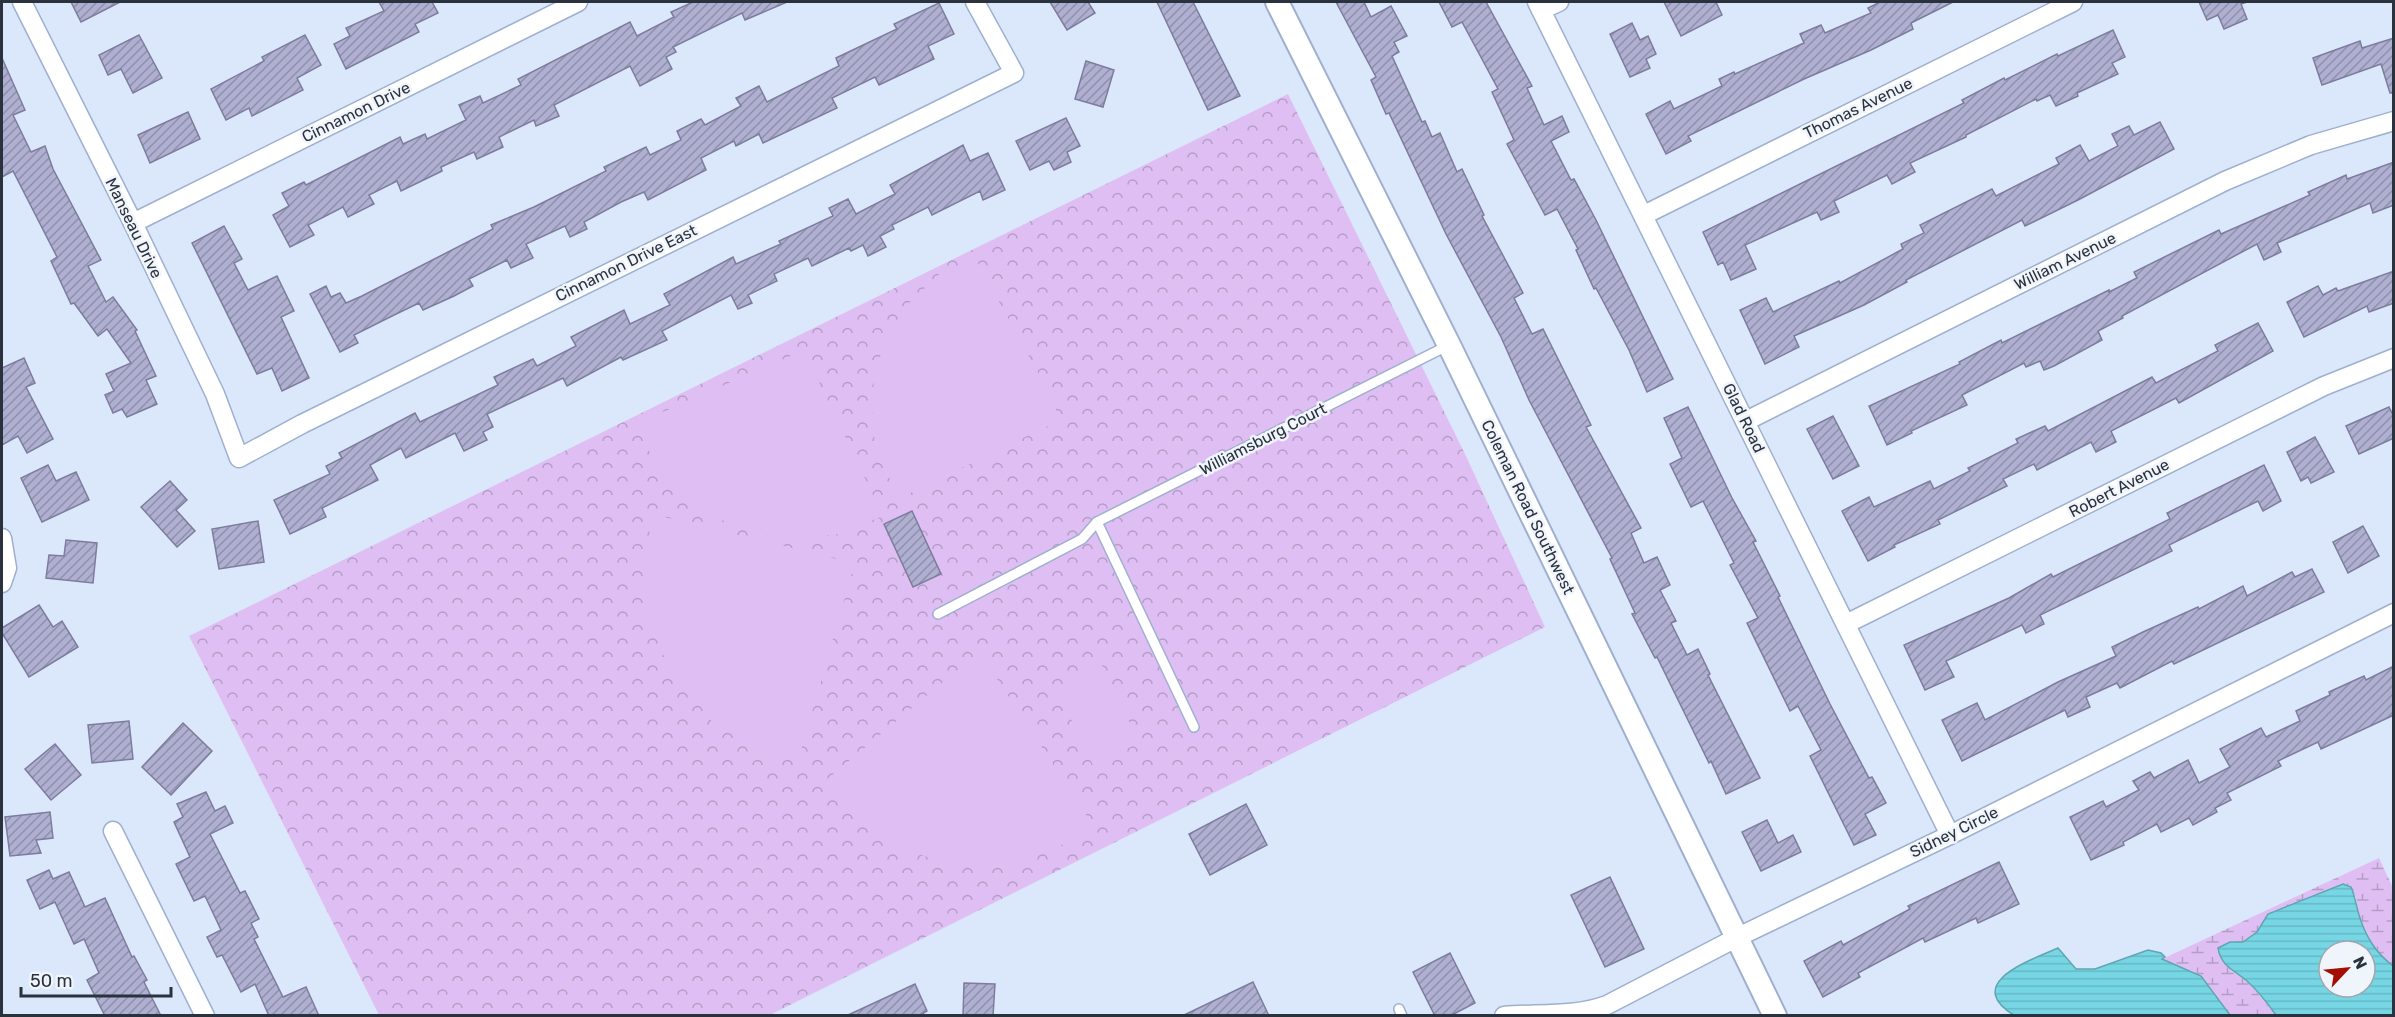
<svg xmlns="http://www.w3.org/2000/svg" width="2395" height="1017" font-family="Rubik,sans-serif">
<defs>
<pattern id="wetland-marsh" width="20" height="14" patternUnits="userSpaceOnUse" patternTransform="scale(1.5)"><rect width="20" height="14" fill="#dfbff3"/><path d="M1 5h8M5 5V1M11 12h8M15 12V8" fill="none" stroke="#b59cc6"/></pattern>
<pattern id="park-crowns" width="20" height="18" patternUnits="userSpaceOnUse" patternTransform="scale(1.5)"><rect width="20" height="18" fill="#dfbff3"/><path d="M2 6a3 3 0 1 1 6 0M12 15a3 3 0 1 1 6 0" fill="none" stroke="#b59cc6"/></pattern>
<pattern id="water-rules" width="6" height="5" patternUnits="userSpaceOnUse" patternTransform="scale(1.5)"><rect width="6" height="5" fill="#77d6e4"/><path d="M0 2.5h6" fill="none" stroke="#67b8c5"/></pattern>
<pattern id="building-hatch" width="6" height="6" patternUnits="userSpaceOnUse" patternTransform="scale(1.5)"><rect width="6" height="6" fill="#afafd1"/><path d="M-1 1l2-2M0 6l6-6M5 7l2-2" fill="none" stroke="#8f8fab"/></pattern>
</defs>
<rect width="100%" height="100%" fill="#dbe8fb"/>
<!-- wetland -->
<polygon fill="url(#wetland-marsh)" points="2379,858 2393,888 2393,966 2375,950 2358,913 2356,897 2343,884 2268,914 2257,932 2243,942 2230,942 2230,970 2248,982 2276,1015 2230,1015 2201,976 2162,959"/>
<!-- park -->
<polygon fill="url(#park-crowns)" points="1288,94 1465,454 1545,627 768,1016 379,1015 189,636"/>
<!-- garden -->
<g fill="#dfbff3">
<polygon points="975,258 1057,407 1050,425 898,499 875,442 871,397 882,349 907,305 939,274"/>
<polygon points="795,354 808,359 883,516 839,534 782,539 742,529 702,511 666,476 647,448 638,423"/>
<polygon points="652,514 845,561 852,573 798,761 766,754 713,723 666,661 643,608 646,558"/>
<path d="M 973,657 L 986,662 L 1092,824 C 1077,833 1061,848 1045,853 C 997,869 941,868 896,845 C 868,830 843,807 819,786 Z"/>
<polygon points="1102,665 1139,743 1093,765 1056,687"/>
</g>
<!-- water -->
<g fill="url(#water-rules)" stroke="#60a5b2" stroke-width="1.5" fill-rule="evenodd">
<path d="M 2343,884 L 2351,887 C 2355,896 2356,905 2359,915 C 2366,937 2375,952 2393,966 L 2393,1015 L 2276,1015 C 2268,1004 2259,992 2248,982 C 2236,971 2221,967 2218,948 L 2230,942 L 2243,942 L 2257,932 L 2268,914 ZM 2329,951 L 2365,951 L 2365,987 L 2329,987 Z"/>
<path d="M 2058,948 L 2076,969 L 2095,969 L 2148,950 L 2161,953 L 2165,957 L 2162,959 L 2201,976 L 2230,1015 L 2015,1016 C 1961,983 2031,960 2058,948 Z"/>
</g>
<!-- building -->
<g fill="url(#building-hatch)" stroke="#7d7c9d" stroke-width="1.5">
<polygon points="71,2 120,2 81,22"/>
<polygon points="379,2 432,2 438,13 415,24 419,32 346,69 334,44 350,36 346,28 384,11"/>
<polygon points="693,2 787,2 745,20 742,13 673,47 676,52 666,57 672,69 640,86 630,66 554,105 559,116 536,126 534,120 499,137 503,147 477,159 474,152 441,167 442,171 401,191 397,181 369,195 374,204 348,217 343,207 308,225 314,235 290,247 273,215 289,206 282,193 304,182 306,185 400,137 403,144 425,134 427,139 466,120 459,105 480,96 483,103 521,85 518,79 630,22 637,36 674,17 671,12"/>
<polygon points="1050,2 1088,2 1095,13 1067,30"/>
<polygon points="1157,2 1193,2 1240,96 1208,110"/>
<polygon points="1336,2 1364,2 1371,17 1391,6 1407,36 1394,42 1399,52 1392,56 1422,122 1425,121 1432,137 1440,133 1457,172 1462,169 1484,215 1482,216 1523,293 1514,298 1532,334 1543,329 1591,425 1586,427 1641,528 1631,533 1644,563 1657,557 1670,585 1660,590 1676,621 1671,623 1687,655 1698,649 1710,674 1708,675 1760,778 1726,794 1711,761 1709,763 1657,657 1655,658 1632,614 1635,613 1610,559 1612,558 1529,400 1501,337 1446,234 1389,113 1386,114 1371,80 1376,77"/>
<polygon points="1439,2 1486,2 1532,86 1527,88 1544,125 1562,116 1569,132 1551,141 1571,180 1574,179 1596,220 1673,379 1647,392 1629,350 1596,288 1594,289 1576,250 1578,249 1557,209 1545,215 1507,144 1514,140 1492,92 1498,89 1462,22 1452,27"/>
<polygon points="1664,2 1716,2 1722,15 1681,36"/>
<polygon points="1880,2 1953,2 1911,23 1913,29 1871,50 1804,79 1688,136 1691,141 1666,154 1646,114 1670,101 1674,109 1722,86 1719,79 1734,72 1735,74 1804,43 1800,34 1821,25 1825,33 1871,13 1868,8"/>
<polygon points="2199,2 2247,2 2241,4 2247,19 2224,29 2218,15 2207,20"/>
<polygon points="939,3 954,34 928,46 934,59 879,85 875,77 832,98 837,108 763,143 759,134 736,146 734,141 701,158 706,170 648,200 644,192 621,202 584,222 587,229 570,237 565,226 526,244 533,258 511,268 507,260 469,279 473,286 454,296 423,310 419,303 392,316 354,335 358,343 340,352 310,294 326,286 331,297 340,293 346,303 362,296 493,229 491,225 534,207 606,171 604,167 646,147 650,155 681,140 677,131 701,119 705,125 741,106 736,98 759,86 767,102 839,66 836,58 897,29 894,24"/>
<polygon points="1632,23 1640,40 1648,36 1656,54 1646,59 1650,68 1630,77 1610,34"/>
<polygon points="2113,30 2125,57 2112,63 2118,74 2077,93 2078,96 2056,106 2050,95 2037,101 2036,99 1966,135 1966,137 1910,163 1915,172 1892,184 1887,175 1834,201 1839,212 1821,220 1817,212 1745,245 1756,269 1731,280 1723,262 1718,265 1703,232 1964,103 1962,100 2004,78 2005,80 2057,54 2058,56"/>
<polygon points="139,35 162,78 133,93 121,69 108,75 99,55"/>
<polygon points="305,35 321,65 297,78 303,90 252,116 249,108 226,120 211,89 264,61 262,57"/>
<polygon points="2394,38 2394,93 2390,93 2381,64 2322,85 2313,58 2360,41 2362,48"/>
<polygon points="2,58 25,110 13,115 31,152 45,146 53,169 101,260 88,266 106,302 113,297 137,330 135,331 156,376 146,380 157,404 127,417 122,409 113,413 105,395 114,391 106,374 131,363 107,329 98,336 74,303 71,304 51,261 57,257 13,171 2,177"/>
<polygon points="1086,61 1114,70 1103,107 1075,99"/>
<polygon points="188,112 200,139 150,163 138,135"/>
<polygon points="1066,118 1080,146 1067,152 1071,162 1054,170 1049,161 1030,170 1016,141"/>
<polygon points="2160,122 2174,149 2078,200 2025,226 2022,220 1906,280 1907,282 1864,305 1794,336 1799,347 1765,364 1740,310 1766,298 1773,312 1839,281 1840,283 1903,249 1901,244 1924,233 1920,225 1992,189 1996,196 2059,164 2056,158 2080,145 2089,161 2118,146 2112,134 2129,126 2134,135"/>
<polygon points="963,145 970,161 988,153 1005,190 983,200 980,191 932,215 928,207 892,225 894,229 880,236 886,247 868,256 863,245 851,251 849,248 812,266 808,258 774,274 777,281 748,295 752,303 738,309 731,295 662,331 667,340 623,360 621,357 567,386 563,378 487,414 493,427 483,432 487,440 464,451 455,433 406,458 401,448 370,465 378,480 322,508 326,517 290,534 274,500 330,474 326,466 342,458 339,453 415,413 420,422 498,385 494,377 533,359 537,366 576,346 571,337 624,310 630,324 670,305 664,294 733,257 736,264 781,244 779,241 833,216 829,208 848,199 856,214 895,194 890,185"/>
<polygon points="2394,162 2394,205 2373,213 2370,203 2277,243 2281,252 2264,260 2257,244 2122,316 2123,318 2098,331 2102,340 2054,366 2044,370 2040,361 2026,367 2024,363 1962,395 1967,405 1911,431 1912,433 1887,445 1869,406 1960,364 1959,362 2001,340 2002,343 2109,290 2109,292 2137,278 2134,272 2219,230 2221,234 2310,195 2308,192 2346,175 2347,179"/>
<polygon points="224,226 242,259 234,263 248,290 277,276 294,311 281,317 309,378 282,391 272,368 257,374 192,243"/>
<polygon points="2394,271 2394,303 2369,312 2367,306 2304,337 2287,302 2318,286 2323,295 2336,288 2338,291"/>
<polygon points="2258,323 2273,351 2179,403 2176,398 2111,431 2116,442 2096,452 2091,442 2037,470 2034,464 2003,479 2007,486 1938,520 1940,524 1894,545 1895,547 1868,561 1842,511 1869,497 1874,507 1930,481 1934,489 1970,471 1968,468 2018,443 2016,439 2045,426 2048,431 2152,377 2156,383 2218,351 2215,345"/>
<polygon points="24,358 35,383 26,387 53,439 27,453 18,436 2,445 2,368"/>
<polygon points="1688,407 1732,498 1756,541 1753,542 1780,596 1778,597 1830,704 1869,778 1872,777 1886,803 1865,814 1876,835 1854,845 1810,756 1821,750 1798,706 1790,711 1747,623 1758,618 1730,565 1734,563 1703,501 1691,507 1670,464 1682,458 1664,418"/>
<polygon points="2389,407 2394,417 2394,438 2359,454 2346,426"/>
<polygon points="1833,416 1859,466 1833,479 1807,429"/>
<polygon points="2315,437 2334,472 2311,483 2308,477 2301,481 2287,452"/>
<polygon points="48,465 56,481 76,472 89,500 42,522 21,478"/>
<polygon points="2264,465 2281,501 2263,511 2258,501 2169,545 2172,551 2040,615 2044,624 2026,633 2022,625 1946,661 1954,677 1925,690 1904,645 2009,598 2051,574 2053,577 2170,519 2167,513"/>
<polygon points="170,481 187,500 176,510 195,531 177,547 141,507"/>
<polygon points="912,511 941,574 913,587 884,524"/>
<polygon points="258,521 264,562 219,569 212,529"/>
<polygon points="2363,526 2379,556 2348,573 2333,542"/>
<polygon points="66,540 97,543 93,583 46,578 49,555 64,556"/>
<polygon points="2312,569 2324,592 2174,664 2172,661 2120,688 2117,683 2086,697 2090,707 2068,717 2065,710 1962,761 1942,720 1977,703 1985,720 2058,682 2116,656 2112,647 2143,632 2198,607 2199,609 2243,586 2247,596 2292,572 2295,577"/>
<polygon points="39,605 53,627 62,621 78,647 29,677 2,633 2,628"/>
<polygon points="2394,666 2394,715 2321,749 2318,742 2278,761 2281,766 2227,793 2231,800 2215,808 2217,812 2193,825 2189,818 2161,832 2157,824 2123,842 2124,845 2091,860 2070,817 2103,801 2106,807 2139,790 2133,781 2150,772 2154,778 2188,760 2199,783 2230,767 2220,749 2261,728 2266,737 2300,721 2296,711 2330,695 2329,692 2364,676 2366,680"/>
<polygon points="129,721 133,759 92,763 88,725"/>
<polygon points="183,723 212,751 171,795 142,767"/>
<polygon points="55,744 81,775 51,800 25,769"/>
<polygon points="206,792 215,811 225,806 233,823 210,834 240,893 245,891 259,919 251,923 258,937 254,939 283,997 306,987 319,1016 269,1016 255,984 241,992 222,955 217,957 207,937 221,930 205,896 194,901 176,864 190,857 174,822 183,817 177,804"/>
<polygon points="1246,804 1267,845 1210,875 1189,834"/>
<polygon points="50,812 53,838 36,840 41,853 10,856 5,817"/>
<polygon points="1767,820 1778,843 1793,835 1801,852 1761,871 1742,832"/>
<polygon points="1999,862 2019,904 1978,923 1976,918 1925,942 1923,938 1858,973 1860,977 1823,997 1804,961 1841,941 1843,945 1910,909 1908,906"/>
<polygon points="49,870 53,879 69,872 85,907 105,898 132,957 134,956 147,980 144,982 161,1016 105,1016 87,980 99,973 84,939 74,944 55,902 40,909 27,880"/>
<polygon points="1610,877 1644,949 1605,967 1571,895"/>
<polygon points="1450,953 1475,1003 1450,1016 1435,1016 1413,972"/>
<polygon points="1253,982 1269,1016 1182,1016"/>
<polygon points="964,983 995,984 993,1016 963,1016"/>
<polygon points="915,984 927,1011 919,1016 846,1016"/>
</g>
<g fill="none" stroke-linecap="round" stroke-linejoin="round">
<defs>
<g id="service">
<polyline points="1097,522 1194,727"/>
<polyline points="938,614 1082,539 1097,522 1449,345"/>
<polyline points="1399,1009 1402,1016"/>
</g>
<g id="minor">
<polyline points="22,2 133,223 215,394 239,458 302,424 1014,73 975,2"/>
<polyline points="1537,2 1950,835"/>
<polyline points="1541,10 1559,2"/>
<polyline points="1644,215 2073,2"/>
<polyline points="133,223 578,2"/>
<polyline points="1746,421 2225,181 2311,145 2394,121"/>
<polyline points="2,538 7,568 2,583"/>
<polyline points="1846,624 2324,386 2394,358"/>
<polyline points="113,831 205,1016"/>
<path d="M 1504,1016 C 1538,1013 1574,1017 1607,1005 L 1738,937 L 1950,835 L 2394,613"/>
</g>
<polyline id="tertiary" points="1277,2 1449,345 1775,1016"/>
</defs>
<!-- service casing -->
<use href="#service" stroke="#9db0cf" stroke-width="12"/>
<!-- minor casing -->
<use href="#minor" stroke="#9db0cf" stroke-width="21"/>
<!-- tertiary casing -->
<use href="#tertiary" stroke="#9db0cf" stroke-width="26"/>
<!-- service -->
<use href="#service" stroke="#fff" stroke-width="9"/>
<!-- minor -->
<use href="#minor" stroke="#fff" stroke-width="18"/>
<!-- tertiary -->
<use href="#tertiary" stroke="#fff" stroke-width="22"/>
</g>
<g text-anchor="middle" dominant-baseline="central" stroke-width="5" stroke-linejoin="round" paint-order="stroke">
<!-- street labels -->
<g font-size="16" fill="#2a323e" stroke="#f0f4fb">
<text transform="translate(1858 108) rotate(-26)">Thomas Avenue</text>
<text transform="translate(356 112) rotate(-26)">Cinnamon Drive</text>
<text transform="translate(134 228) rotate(64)">Manseau Drive</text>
<text transform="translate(2065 261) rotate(-26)">William Avenue</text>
<text transform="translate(626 263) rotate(-26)">Cinnamon Drive East</text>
<text transform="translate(1744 418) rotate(64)">Glad Road</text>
<text transform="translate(1263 439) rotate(-27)">Williamsburg Court</text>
<text transform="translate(2119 488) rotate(-27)">Robert Avenue</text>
<text transform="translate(1528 507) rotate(64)">Coleman Road Southwest</text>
<text transform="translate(1954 832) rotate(-26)">Sidney Circle</text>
</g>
</g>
<!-- border -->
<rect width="2395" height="1017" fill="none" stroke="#2a323e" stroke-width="6"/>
<!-- north arrow -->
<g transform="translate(2347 969) rotate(64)"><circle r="28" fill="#f0f4fb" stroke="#a1a6af" stroke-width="1.5"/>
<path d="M0-4.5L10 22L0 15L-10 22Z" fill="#a30e00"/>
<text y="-9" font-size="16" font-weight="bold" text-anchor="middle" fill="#2a323e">N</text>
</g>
<!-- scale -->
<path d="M21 987v9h150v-9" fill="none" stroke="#2a323e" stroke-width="3"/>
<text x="30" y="987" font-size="18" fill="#2a323e" stroke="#f0f4fb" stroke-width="4.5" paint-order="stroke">50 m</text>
</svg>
